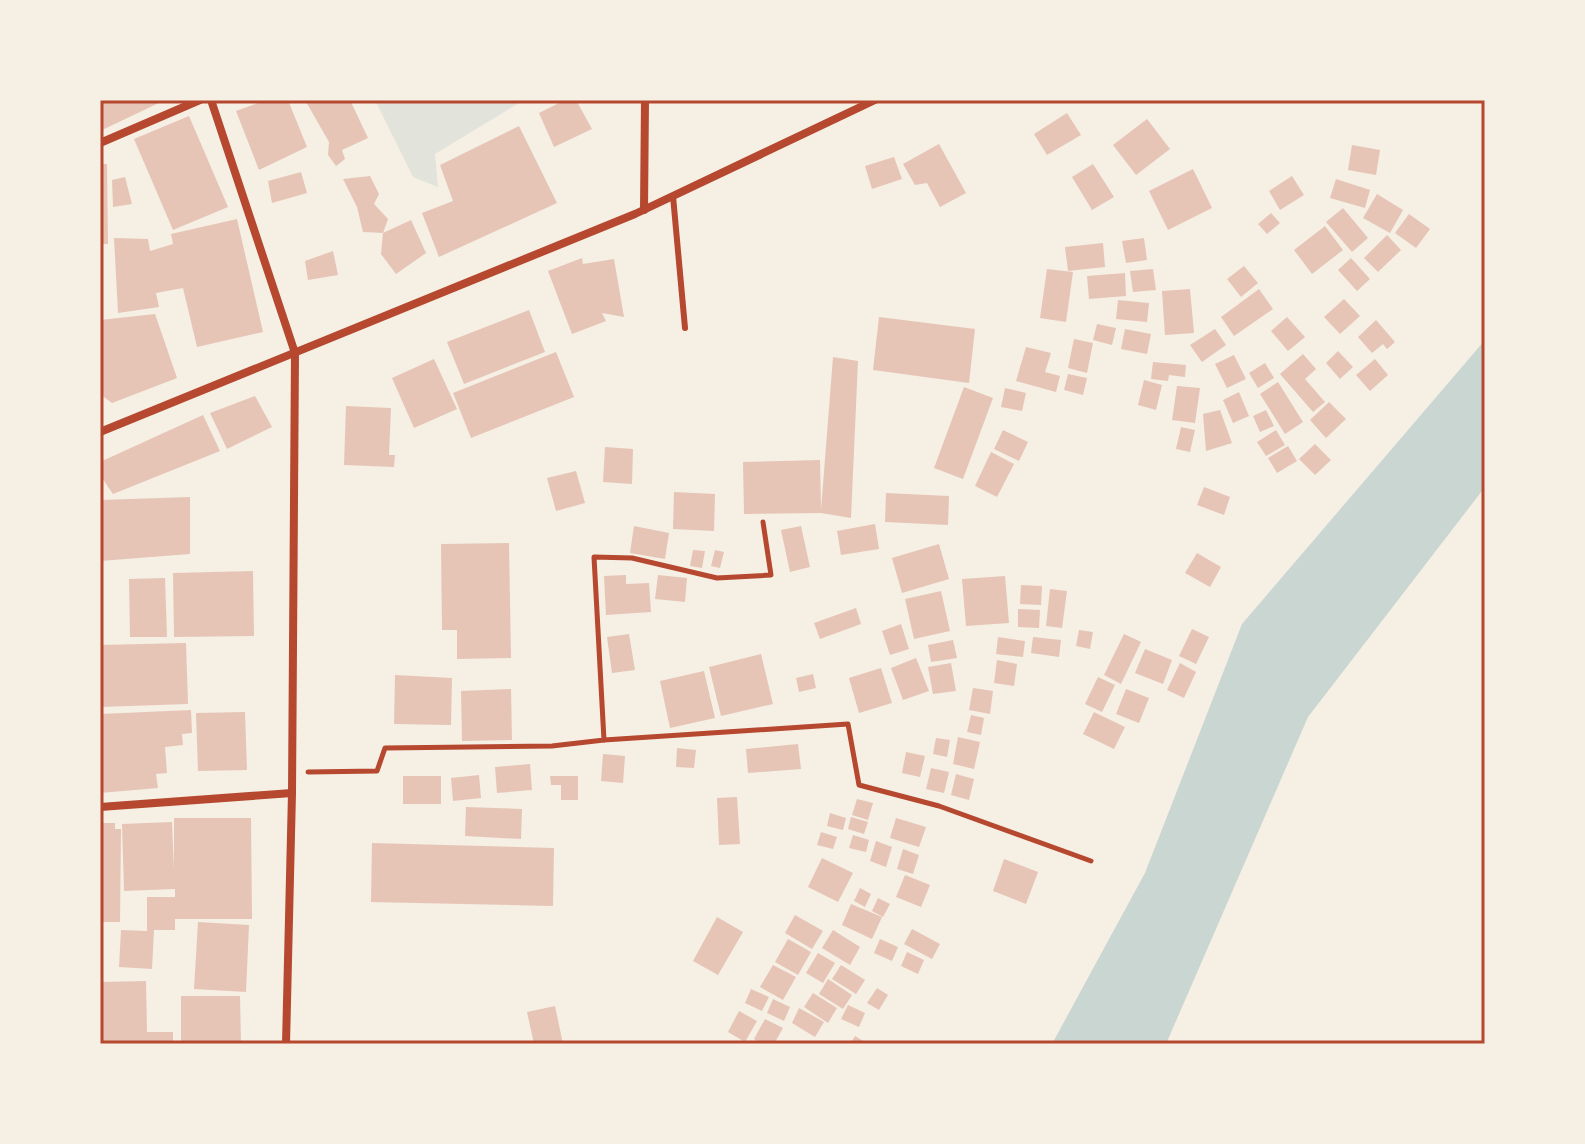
<svg xmlns="http://www.w3.org/2000/svg" width="1585" height="1144" font-family="Overpass,sans-serif">
<rect width="100%" height="100%" fill="#f6efe4"/>
<!-- green -->
<polygon fill="#e2e4dc" points="375,100 519,100 519,103 435,154 438,187 413,177"/>
<!-- water -->
<polygon fill="#c9d6d2" points="1485,340 1485,487 1308,717 1166,1044 1052,1044 1145,873 1242,624"/>
<!-- building -->
<g fill="#e6c5b7">
<polygon points="100,100 165,100 100,131"/>
<polygon points="266,100 288,100 307,147 259,170 236,111"/>
<polygon points="305,100 350,100 368,138 342,150 345,159 336,166 328,155 329,142"/>
<polygon points="565,100 576,100 592,129 554,147 539,113"/>
<polygon points="1067,113 1081,135 1047,155 1034,134"/>
<polygon points="189,116 228,207 173,230 134,139"/>
<polygon points="1147,119 1170,149 1136,175 1113,145"/>
<polygon points="519,126 557,203 439,257 422,213 453,201 440,165"/>
<polygon points="939,144 966,193 940,207 927,183 915,185 903,164"/>
<polygon points="1352,145 1380,150 1376,175 1348,170"/>
<polygon points="894,157 902,179 872,189 865,166"/>
<polygon points="100,164 107,164 108,244 100,244"/>
<polygon points="1093,164 1114,197 1092,210 1072,177"/>
<polygon points="1193,169 1212,208 1168,230 1149,191"/>
<polygon points="301,172 307,193 272,203 268,181"/>
<polygon points="370,176 379,194 374,204 388,219 383,233 363,232 357,207 343,179"/>
<polygon points="1292,176 1304,195 1280,210 1269,191"/>
<polygon points="125,177 132,204 113,207 112,180"/>
<polygon points="1336,179 1370,190 1365,208 1330,198"/>
<polygon points="1377,194 1403,210 1390,233 1363,218"/>
<polygon points="1343,208 1368,238 1352,252 1326,222"/>
<polygon points="1271,213 1280,223 1267,234 1258,224"/>
<polygon points="1409,214 1430,229 1416,248 1395,233"/>
<polygon points="237,219 263,332 197,347 183,288 156,293 159,307 118,313 114,238 148,239 150,251 173,244 171,234"/>
<polygon points="411,220 426,253 396,274 381,254 383,233"/>
<polygon points="1325,226 1343,250 1312,274 1294,250"/>
<polygon points="1387,235 1401,250 1378,272 1364,258"/>
<polygon points="1144,238 1147,260 1126,263 1122,241"/>
<polygon points="1103,243 1105,267 1068,271 1065,247"/>
<polygon points="333,251 338,275 308,280 305,261"/>
<polygon points="582,258 583,264 614,259 624,317 602,313 606,321 572,334 548,271"/>
<polygon points="1351,258 1370,279 1357,291 1338,270"/>
<polygon points="1244,266 1258,283 1241,297 1227,279"/>
<polygon points="1047,269 1073,272 1066,322 1040,318"/>
<polygon points="1153,269 1156,290 1133,292 1130,271"/>
<polygon points="1125,273 1126,296 1089,299 1087,276"/>
<polygon points="1190,289 1194,333 1165,335 1162,291"/>
<polygon points="1259,289 1273,309 1234,336 1221,317"/>
<polygon points="1344,299 1360,316 1340,334 1324,317"/>
<polygon points="1118,300 1149,303 1147,322 1116,319"/>
<polygon points="529,310 545,352 464,384 447,342"/>
<polygon points="155,314 177,378 112,403 100,394 100,320"/>
<polygon points="879,317 975,329 969,383 873,370"/>
<polygon points="1287,317 1305,337 1288,351 1271,331"/>
<polygon points="1376,320 1395,342 1387,349 1383,344 1372,353 1358,337"/>
<polygon points="1097,324 1116,328 1112,345 1093,340"/>
<polygon points="1125,329 1151,334 1147,354 1121,349"/>
<polygon points="1215,329 1226,345 1202,362 1190,345"/>
<polygon points="1074,339 1093,343 1087,373 1068,368"/>
<polygon points="1026,347 1051,353 1045,372 1060,376 1056,392 1016,381"/>
<polygon points="1338,351 1353,367 1340,379 1326,363"/>
<polygon points="556,352 574,397 471,438 453,393"/>
<polygon points="1303,354 1316,369 1305,379 1325,402 1313,412 1280,374"/>
<polygon points="1234,355 1246,379 1227,388 1215,364"/>
<polygon points="833,357 858,361 851,518 821,513 744,514 743,462 820,460 821,510"/>
<polygon points="434,359 457,409 414,428 392,378"/>
<polygon points="1375,359 1388,375 1370,391 1356,375"/>
<polygon points="1153,362 1186,365 1185,377 1169,375 1168,381 1151,379"/>
<polygon points="1265,363 1274,378 1258,388 1249,373"/>
<polygon points="1068,374 1087,378 1083,395 1064,390"/>
<polygon points="1144,380 1162,385 1156,410 1138,405"/>
<polygon points="1278,382 1303,422 1285,434 1260,394"/>
<polygon points="1177,386 1200,388 1195,423 1172,420"/>
<polygon points="964,387 993,398 963,479 934,468"/>
<polygon points="1005,388 1026,393 1022,411 1001,407"/>
<polygon points="1239,392 1249,416 1233,423 1223,400"/>
<polygon points="255,396 272,427 227,449 210,413"/>
<polygon points="1329,402 1346,419 1326,438 1310,420"/>
<polygon points="346,406 391,408 389,455 395,455 394,467 344,465"/>
<polygon points="1220,410 1232,443 1206,451 1203,414"/>
<polygon points="1266,410 1274,426 1260,432 1253,416"/>
<polygon points="203,415 220,451 113,494 100,475 100,462"/>
<polygon points="1181,427 1195,430 1190,452 1176,449"/>
<polygon points="1003,430 1028,442 1019,461 994,449"/>
<polygon points="1276,430 1285,445 1266,456 1257,442"/>
<polygon points="1315,444 1331,460 1315,475 1299,459"/>
<polygon points="1288,446 1297,461 1277,473 1268,458"/>
<polygon points="605,447 633,449 632,484 603,482"/>
<polygon points="991,452 1014,464 997,497 975,486"/>
<polygon points="576,471 585,503 556,511 547,478"/>
<polygon points="1204,487 1230,497 1224,515 1197,505"/>
<polygon points="674,492 715,494 714,531 673,529"/>
<polygon points="886,493 949,496 948,525 885,522"/>
<polygon points="190,497 190,554 100,561 100,500"/>
<polygon points="875,524 879,549 841,555 837,531"/>
<polygon points="634,526 669,533 665,559 630,553"/>
<polygon points="801,526 810,567 790,572 781,530"/>
<polygon points="509,543 511,658 457,659 457,630 442,630 441,544"/>
<polygon points="939,544 949,579 902,593 892,558"/>
<polygon points="693,550 705,551 702,568 690,566"/>
<polygon points="715,550 724,552 720,568 711,566"/>
<polygon points="1197,553 1221,567 1210,587 1185,573"/>
<polygon points="253,571 254,636 174,637 173,573"/>
<polygon points="626,575 626,584 649,583 651,612 606,615 604,576"/>
<polygon points="658,575 687,578 685,602 655,599"/>
<polygon points="1005,576 1009,623 966,626 962,579"/>
<polygon points="165,578 167,637 130,637 129,579"/>
<polygon points="1021,585 1042,586 1041,605 1020,604"/>
<polygon points="1050,589 1067,591 1062,628 1046,626"/>
<polygon points="941,591 950,631 914,639 905,599"/>
<polygon points="856,608 861,624 820,639 814,623"/>
<polygon points="1018,609 1040,610 1039,628 1018,627"/>
<polygon points="901,624 909,649 890,655 882,631"/>
<polygon points="1192,629 1209,637 1196,664 1179,656"/>
<polygon points="1079,630 1093,632 1090,649 1076,646"/>
<polygon points="629,634 635,670 612,673 607,637"/>
<polygon points="1124,634 1141,642 1121,684 1104,675"/>
<polygon points="998,637 1025,641 1023,657 996,654"/>
<polygon points="1033,637 1061,640 1059,657 1031,653"/>
<polygon points="953,640 957,658 931,662 928,645"/>
<polygon points="186,643 188,704 100,707 100,645"/>
<polygon points="1145,649 1172,660 1163,684 1135,673"/>
<polygon points="761,654 773,704 721,716 709,667"/>
<polygon points="916,658 929,691 903,700 891,668"/>
<polygon points="997,660 1017,664 1014,686 994,683"/>
<polygon points="951,663 956,691 933,694 928,667"/>
<polygon points="1180,663 1196,672 1184,698 1167,690"/>
<polygon points="881,668 892,703 859,713 849,678"/>
<polygon points="704,671 715,718 670,728 660,681"/>
<polygon points="813,674 816,688 799,692 796,678"/>
<polygon points="395,675 452,678 451,725 394,724"/>
<polygon points="1098,677 1115,685 1102,712 1085,704"/>
<polygon points="973,688 993,691 990,714 969,710"/>
<polygon points="511,689 512,740 462,741 461,691"/>
<polygon points="1126,689 1149,698 1139,723 1116,714"/>
<polygon points="191,710 192,733 182,734 183,745 165,747 167,773 156,774 158,788 100,793 100,714"/>
<polygon points="245,712 247,770 198,771 196,713"/>
<polygon points="1094,712 1125,727 1114,749 1083,734"/>
<polygon points="971,715 984,718 981,735 967,732"/>
<polygon points="958,737 980,742 974,769 953,764"/>
<polygon points="936,738 950,740 947,757 933,754"/>
<polygon points="798,744 801,769 748,773 746,749"/>
<polygon points="677,748 696,750 694,768 676,767"/>
<polygon points="906,752 925,756 920,777 902,773"/>
<polygon points="603,754 625,756 623,783 601,781"/>
<polygon points="530,764 532,790 497,793 495,767"/>
<polygon points="931,768 949,772 944,793 926,789"/>
<polygon points="956,774 974,779 969,800 951,795"/>
<polygon points="479,775 481,798 453,801 451,778"/>
<rect x="403" y="776" width="38" height="28"/>
<polygon points="550,776 578,776 578,800 561,800 561,785 551,785"/>
<polygon points="737,797 740,844 719,845 717,798"/>
<polygon points="857,799 873,803 868,820 852,815"/>
<polygon points="466,807 522,809 521,839 465,836"/>
<polygon points="830,813 846,818 843,830 827,826"/>
<polygon points="851,817 868,822 864,834 848,829"/>
<polygon points="174,818 251,818 252,919 175,919 175,930 154,930 152,969 119,967 121,930 147,931 147,897 175,897 175,889 124,891 122,824 172,822 174,870"/>
<polygon points="896,818 926,827 919,847 890,838"/>
<polygon points="100,823 115,823 115,829 121,829 120,922 100,922"/>
<polygon points="821,832 837,837 833,849 817,845"/>
<polygon points="853,835 869,840 866,852 849,848"/>
<polygon points="876,841 892,847 886,867 870,861"/>
<polygon points="372,843 554,848 553,906 371,902"/>
<polygon points="903,849 919,855 913,874 897,869"/>
<polygon points="822,858 853,873 838,902 808,887"/>
<polygon points="1004,859 1038,872 1026,904 993,891"/>
<polygon points="905,875 930,885 921,907 896,897"/>
<polygon points="860,888 871,894 865,907 854,901"/>
<polygon points="878,898 890,904 883,917 872,911"/>
<polygon points="851,904 882,917 872,939 842,925"/>
<polygon points="795,915 823,931 812,949 785,933"/>
<polygon points="717,917 743,932 718,975 693,961"/>
<polygon points="198,922 249,925 246,992 194,989"/>
<polygon points="912,929 940,944 932,959 904,944"/>
<polygon points="833,930 860,947 850,965 822,948"/>
<polygon points="788,939 811,952 798,975 775,962"/>
<polygon points="880,939 898,947 892,961 874,953"/>
<polygon points="907,952 924,960 918,974 901,966"/>
<polygon points="818,953 835,963 823,983 806,973"/>
<polygon points="773,965 796,977 783,1000 760,987"/>
<polygon points="841,965 865,980 856,994 832,979"/>
<polygon points="828,979 852,995 843,1009 819,994"/>
<polygon points="146,981 147,1032 173,1032 173,1044 100,1044 100,982"/>
<polygon points="877,988 888,995 879,1010 867,1003"/>
<polygon points="751,989 769,997 762,1011 745,1003"/>
<polygon points="813,993 837,1008 828,1023 804,1007"/>
<polygon points="181,996 240,996 241,1044 181,1044"/>
<polygon points="773,999 790,1007 784,1021 767,1013"/>
<polygon points="848,1005 865,1013 859,1027 841,1019"/>
<polygon points="555,1006 563,1044 534,1044 527,1012"/>
<polygon points="799,1008 824,1022 815,1037 792,1023"/>
<polygon points="739,1011 757,1021 745,1042 728,1032"/>
<polygon points="765,1019 783,1028 774,1044 762,1044 754,1039"/>
<polygon points="855,1036 868,1044 850,1044"/>
</g>
<g fill="none" stroke-linecap="round" stroke-linejoin="round">
<!-- path -->
<g stroke="#b5482f" stroke-width="5">
<polyline points="604,740 848,724 859,785 939,806 1091,861"/>
<polyline points="308,772 377,771 385,748 552,746 604,740 594,557 632,558 717,578 771,575 763,522"/>
</g>
<!-- service -->
<polyline stroke="#b5482f" stroke-width="6" points="673,196 685,328"/>
<!-- minor -->
<g stroke="#b5482f" stroke-width="8">
<polyline points="211,100 295,353 292,793 286,1044"/>
<polyline points="100,143 200,100"/>
<polyline points="644,210 645,100"/>
<polyline points="100,432 635,214 875,100"/>
<polyline points="100,807 292,793"/>
</g>
</g>
<!-- border -->
<rect width="1585" height="1144" fill="none" stroke="#f6efe4" stroke-width="204"/>
<rect x="102" y="102" width="1381" height="940" fill="none" stroke="#b5482f" stroke-width="3"/>
</svg>
